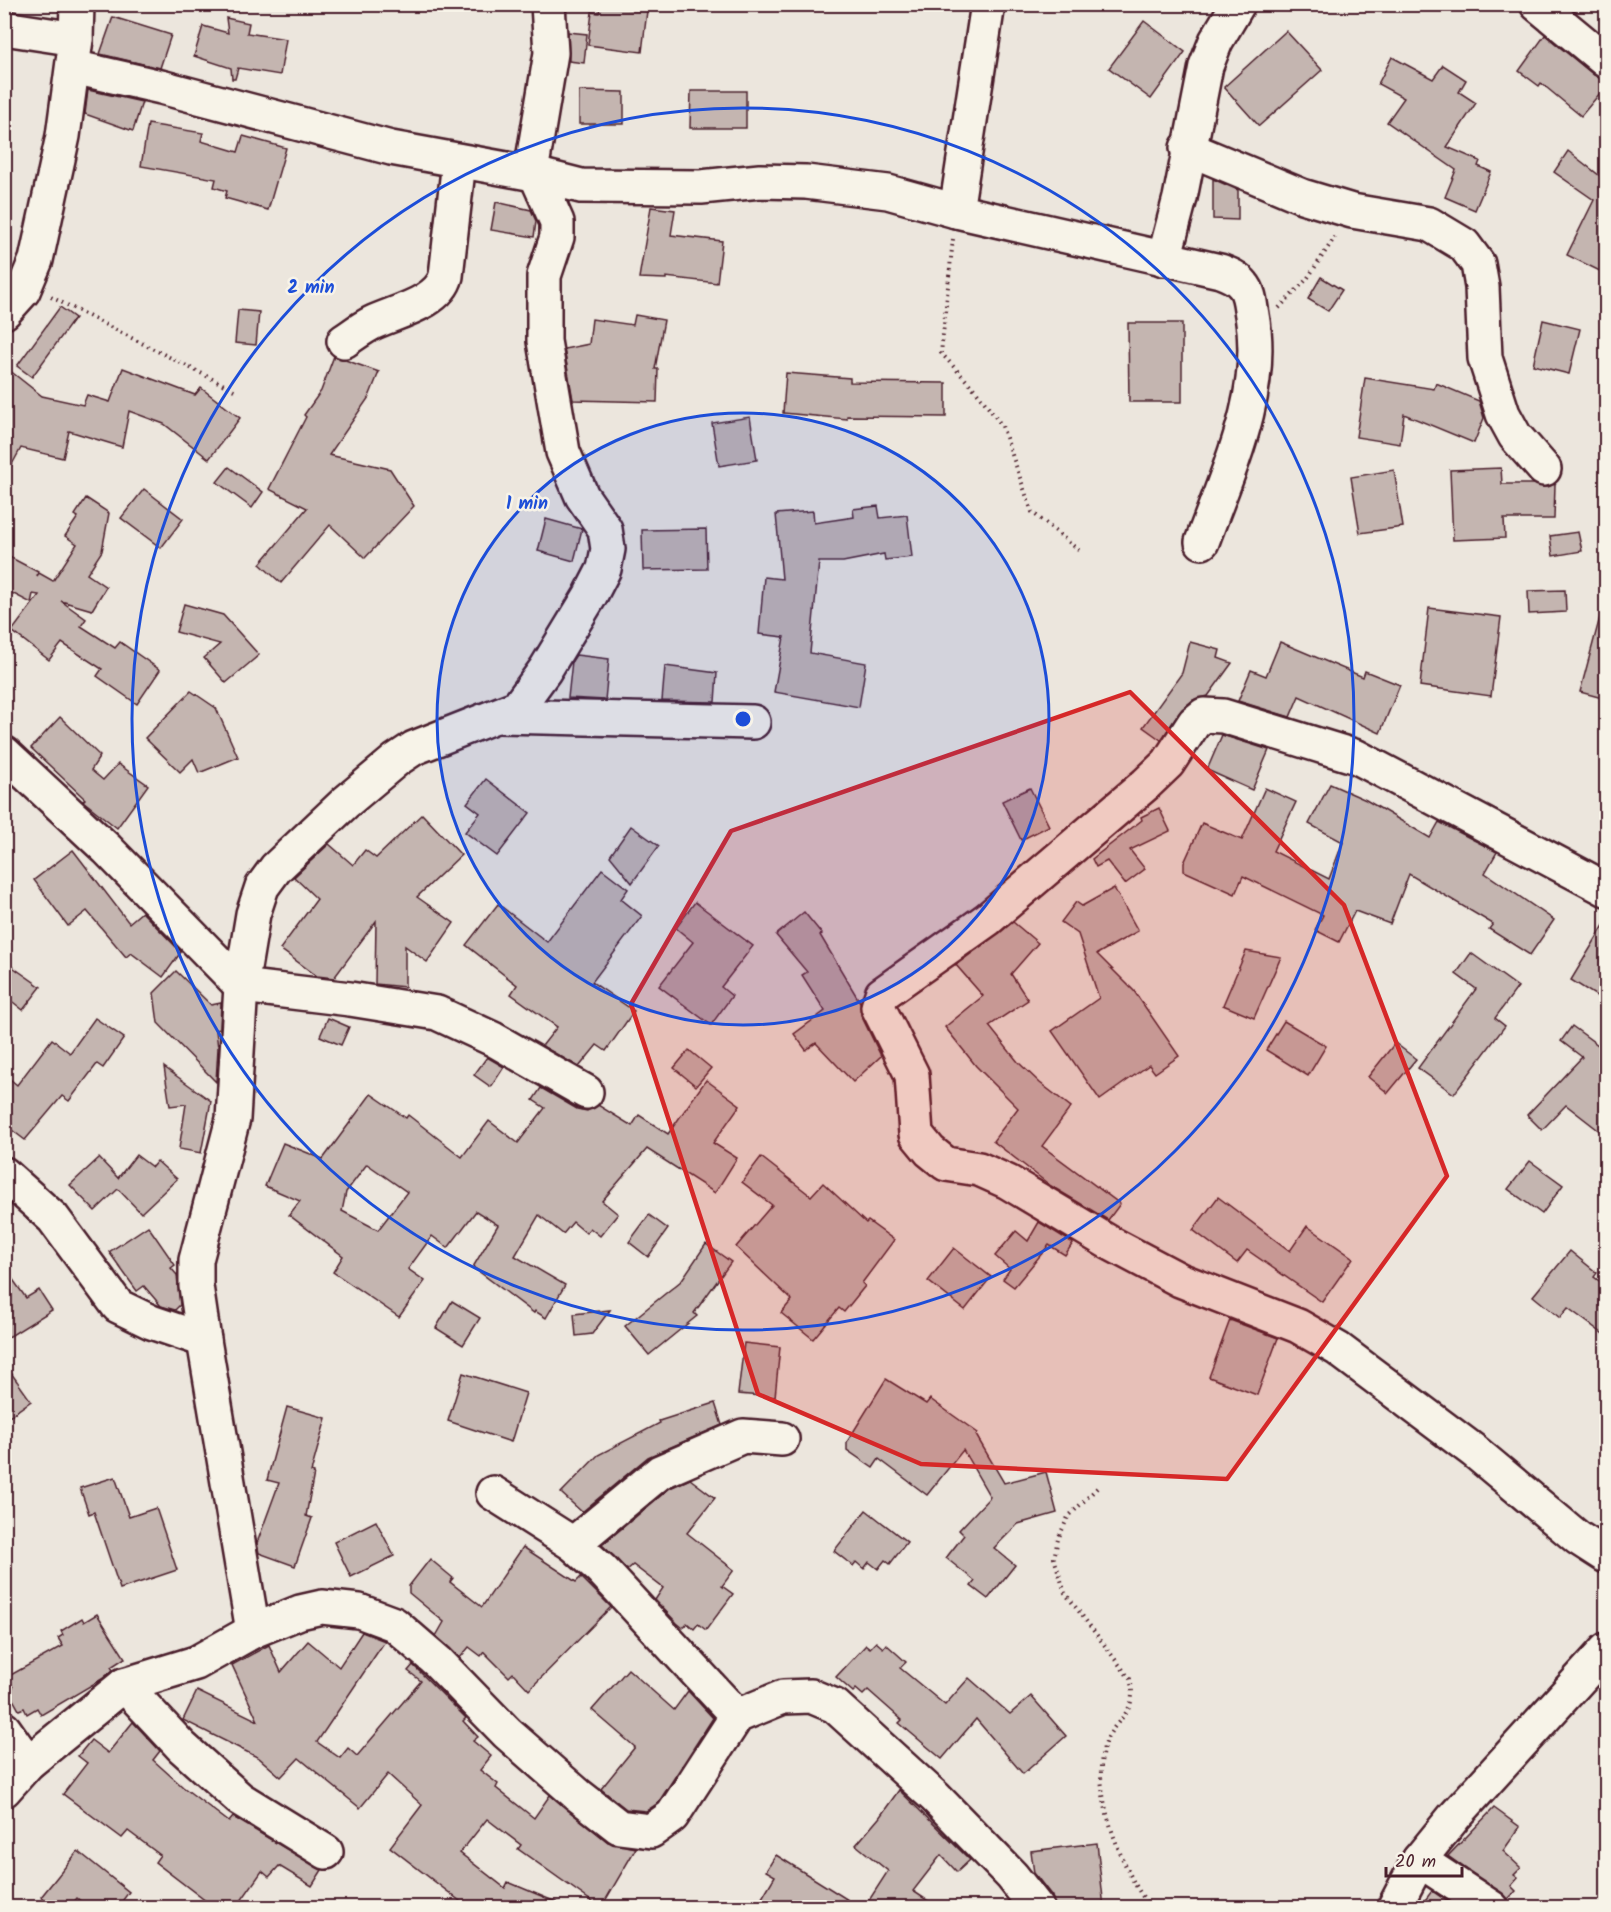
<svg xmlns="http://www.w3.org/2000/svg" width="1611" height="1912" font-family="Kalam,sans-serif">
<rect width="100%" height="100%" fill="#ece6dd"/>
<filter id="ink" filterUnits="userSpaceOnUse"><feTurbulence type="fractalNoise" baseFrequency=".0167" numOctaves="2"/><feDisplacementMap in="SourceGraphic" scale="12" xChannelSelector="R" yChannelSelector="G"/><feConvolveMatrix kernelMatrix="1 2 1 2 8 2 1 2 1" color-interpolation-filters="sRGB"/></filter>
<g filter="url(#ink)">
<!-- building -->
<g fill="#c4b5b0" stroke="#4a1f2b" stroke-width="1.5" fill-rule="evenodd">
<polygon points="600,5 647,11 642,52 588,45 592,12 599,13"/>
<polygon points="113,17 171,35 160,68 100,54"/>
<polygon points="226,18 249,23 247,33 286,39 280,75 238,68 235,79 232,79 231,68 194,56 203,26 228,33"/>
<polygon points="1144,21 1185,52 1151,99 1109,68"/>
<polygon points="1286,31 1322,70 1259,126 1224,87"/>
<polygon points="568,32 587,34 584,63 569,61"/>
<polygon points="1545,35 1594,75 1606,79 1606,86 1581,116 1541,83 1539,86 1519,71"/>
<polygon points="1392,57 1433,79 1443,65 1466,80 1459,92 1476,103 1447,147 1480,161 1478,166 1491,172 1475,210 1445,197 1456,170 1387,122 1404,98 1378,84"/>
<polygon points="88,90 142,102 133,131 85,114"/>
<polygon points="579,91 624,92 624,124 579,124"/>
<polygon points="691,91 746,91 746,128 690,128"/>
<polygon points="148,124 203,133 201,141 238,152 243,136 286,148 268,210 225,198 227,191 214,187 216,179 141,166"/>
<polygon points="1568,151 1604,179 1606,175 1606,274 1567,255 1594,200 1554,172"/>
<polygon points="1213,179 1238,190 1238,220 1213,219"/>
<polygon points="496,202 531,210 536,221 534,237 491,230"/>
<polygon points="651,207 675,210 671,235 722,241 717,283 666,277 666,279 639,278"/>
<polygon points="1321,277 1342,290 1328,311 1308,299"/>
<polygon points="60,307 75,318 32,377 17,366"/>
<polygon points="238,310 259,312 256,345 235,343"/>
<polygon points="635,315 664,320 655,369 658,369 657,402 573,400 564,349 589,344 592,319 633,325"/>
<polygon points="1543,320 1580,329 1569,374 1533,365"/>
<polygon points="1128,323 1182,323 1182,402 1129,402"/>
<polygon points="334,356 379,372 369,397 329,455 390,469 414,506 365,558 330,525 281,583 260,564 307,508 269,489 306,417 304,415 321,391"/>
<polygon points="4,366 42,396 83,405 87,395 110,402 123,368 195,395 201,388 240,418 209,459 164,424 129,411 122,447 69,431 63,458 21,448 4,479"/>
<polygon points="786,373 850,378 850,382 946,383 946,417 847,416 847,419 783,413"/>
<polygon points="1365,378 1434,389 1436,383 1479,401 1484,418 1474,443 1404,414 1400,444 1356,437"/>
<polygon points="750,417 757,460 719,466 712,423"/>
<polygon points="229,467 263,492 252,508 217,482"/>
<polygon points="1501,468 1502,484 1534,484 1547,487 1555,484 1554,519 1504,519 1505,538 1453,540 1450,470"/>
<polygon points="1394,470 1403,527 1360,533 1351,477"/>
<polygon points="144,489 183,519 161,548 121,518"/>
<polygon points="86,498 109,513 102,551 87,574 106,587 92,610 61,601 86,619 81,626 115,648 120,642 160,670 137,704 97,676 102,669 62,643 49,660 12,631 39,595 33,594 31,603 4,589 4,554 38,572 37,576 39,573 53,581 77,544 65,536 78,517 75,515"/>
<polygon points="878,506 880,518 907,515 912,557 885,560 884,554 843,562 819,562 810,653 866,663 859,707 774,692 784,637 759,634 764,577 782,579 776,514 813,511 814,523 854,517 853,509"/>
<polygon points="546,519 582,529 574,561 538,551"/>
<polygon points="706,529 707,569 643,570 642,530"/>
<polygon points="1578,532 1582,551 1553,556 1550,536"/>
<polygon points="1565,590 1566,612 1529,614 1528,591"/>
<polygon points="184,604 223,615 259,655 226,683 204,658 220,644 176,632"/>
<polygon points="1429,608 1501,617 1491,696 1420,686"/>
<polygon points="1600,617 1606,618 1606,699 1580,692"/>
<polygon points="1190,642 1220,650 1218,658 1232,663 1208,696 1193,700 1182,709 1161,740 1143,727 1182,673"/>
<polygon points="1280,642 1363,677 1365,671 1400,685 1380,733 1299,696 1290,717 1238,701 1251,670 1266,676"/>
<polygon points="576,655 609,659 605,700 568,698 572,661"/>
<polygon points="665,666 717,673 715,702 662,701"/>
<polygon points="191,691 216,708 238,757 199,773 193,759 180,772 145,738"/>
<polygon points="60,717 100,756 91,770 103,780 118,764 148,785 117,828 83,801 85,799 31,748"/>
<polygon points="1222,735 1269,750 1252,790 1207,770"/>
<polygon points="486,779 530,813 497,856 465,832 480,813 467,803"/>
<polygon points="1330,784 1366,800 1430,838 1439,822 1497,852 1485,873 1554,920 1530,955 1489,929 1493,924 1409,874 1390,924 1355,911 1339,942 1315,930 1323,915 1243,876 1235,894 1184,871 1184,863 1202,823 1242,840 1265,788 1296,802 1273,851 1329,879 1343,842 1309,824"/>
<polygon points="1030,788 1049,826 1021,840 1002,801"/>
<polygon points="1159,808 1170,831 1130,850 1145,869 1125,884 1107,861 1096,867 1092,859 1142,820 1141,817"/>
<polygon points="422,814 461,855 417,897 454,923 427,962 405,946 405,987 375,984 376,921 334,978 317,976 280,949 317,899 294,877 329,844 353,865 365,850 376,858"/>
<polygon points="631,826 659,846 632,883 610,856"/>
<polygon points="73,850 129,923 142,912 181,952 163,977 131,953 126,957 87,911 68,926 34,880"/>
<polygon points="602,869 628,889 621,899 642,916 592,982 634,1011 606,1051 597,1045 579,1067 542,1046 557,1027 511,994 517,985 466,945 498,904 547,942"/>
<polygon points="1114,888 1138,931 1097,954 1134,991 1179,1056 1155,1073 1149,1065 1100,1100 1052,1031 1099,998 1078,934 1061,922 1076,902 1082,906"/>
<polygon points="695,902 753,946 721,987 732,996 711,1025 659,986 693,942 676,928"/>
<polygon points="804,912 822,934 820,935 860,1002 861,1015 881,1056 853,1082 816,1043 806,1050 794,1034 825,1011 802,975 807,972 776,935"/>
<polygon points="1013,922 1038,943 1011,974 1028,1000 989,1026 1018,1062 1040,1083 1071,1107 1042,1146 1120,1204 1108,1220 1051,1186 993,1141 1018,1108 976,1066 945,1027 983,996 956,965"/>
<polygon points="1606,922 1606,1002 1571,980"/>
<polygon points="1246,951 1281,957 1254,1018 1223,1005"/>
<polygon points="1471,953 1518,987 1495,1018 1505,1026 1454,1094 1418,1068 1476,989 1456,974"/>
<polygon points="4,961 41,987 23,1010 4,995"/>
<polygon points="176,971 211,1005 221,1003 220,1029 216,1030 218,1048 216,1082 158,1023 154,993"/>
<polygon points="95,1018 124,1038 103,1068 97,1064 69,1101 62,1096 25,1140 4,1124 4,1074 17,1085 52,1039 70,1053"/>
<polygon points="328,1018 349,1027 341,1045 320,1036"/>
<polygon points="1284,1021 1326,1046 1308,1076 1266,1050"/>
<polygon points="1572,1026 1606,1051 1606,1136 1566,1105 1542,1130 1527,1115 1582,1057 1561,1041"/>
<polygon points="1395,1043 1416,1059 1388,1093 1368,1077"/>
<polygon points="689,1050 711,1068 696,1086 674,1068"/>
<polygon points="487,1057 504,1067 491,1087 474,1075"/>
<polygon points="164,1067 211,1101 201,1153 179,1149 186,1104 170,1106"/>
<path d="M 706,1080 L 740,1105 L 713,1143 L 737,1158 L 715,1193 L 647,1149 L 602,1201 L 618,1214 L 600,1236 L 590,1228 L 586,1233 L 573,1222 L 563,1234 L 539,1215 L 515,1256 L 565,1285 L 546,1318 L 535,1311 L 534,1313 L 473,1267 L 498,1225 L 476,1211 L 448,1248 L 432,1236 L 408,1269 L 425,1281 L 399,1317 L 333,1272 L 343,1256 L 289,1215 L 300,1201 L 265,1186 L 283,1143 L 323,1159 L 371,1094 L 406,1118 L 408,1115 L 462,1157 L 489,1121 L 518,1143 L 545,1108 L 533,1100 L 541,1088 L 577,1109 L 587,1111 L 598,1105 L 632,1126 L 639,1115 L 668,1134 ZM 367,1164 L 407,1192 L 378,1230 L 342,1211 L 346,1192 Z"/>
<polygon points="136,1155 152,1167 157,1161 177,1179 141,1213 118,1189 95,1211 70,1185 99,1158 118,1178"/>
<polygon points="761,1157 811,1196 823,1183 866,1223 868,1221 894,1240 862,1283 865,1286 844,1312 839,1308 813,1339 781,1313 792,1300 736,1247 772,1205 742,1182"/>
<polygon points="1530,1161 1563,1185 1542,1214 1508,1189"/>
<polygon points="1218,1197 1290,1251 1307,1226 1353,1258 1322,1302 1247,1250 1237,1263 1193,1230"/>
<polygon points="649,1215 668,1229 648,1257 629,1242"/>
<polygon points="1039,1222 1073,1243 1065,1255 1049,1245 1014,1287 1003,1279 1010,1269 995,1256 1016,1231 1028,1241"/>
<polygon points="148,1226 175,1265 171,1268 177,1275 180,1305 175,1310 161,1306 144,1286 137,1291 109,1252"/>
<polygon points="706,1244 731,1262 694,1313 697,1316 649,1355 625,1326 681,1281"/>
<polygon points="954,1248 991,1277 965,1310 928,1281"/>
<polygon points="1570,1251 1597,1273 1594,1277 1606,1286 1606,1336 1568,1308 1560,1318 1533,1296"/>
<polygon points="4,1267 26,1298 39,1290 52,1310 4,1340"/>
<polygon points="452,1301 480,1318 463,1345 436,1328"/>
<polygon points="610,1310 592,1334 576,1336 574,1314"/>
<polygon points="1230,1320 1278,1338 1257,1395 1209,1377"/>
<polygon points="744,1343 780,1347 775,1397 738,1394"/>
<polygon points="4,1363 31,1401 4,1420"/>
<polygon points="463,1373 526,1393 511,1442 448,1421"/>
<polygon points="886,1379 926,1404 930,1399 978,1433 976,1435 1004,1483 1046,1472 1057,1513 1018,1524 994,1548 1015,1565 988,1599 971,1586 975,1581 946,1558 964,1535 959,1530 990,1497 963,1450 927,1495 879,1459 873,1468 847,1450 847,1442"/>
<polygon points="715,1403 722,1425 648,1457 582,1512 561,1493 598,1455 660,1423 659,1421"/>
<polygon points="287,1407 326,1418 311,1472 314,1473 306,1516 312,1518 295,1566 259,1553 257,1543 279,1483 267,1480"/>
<polygon points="115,1477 129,1517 156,1508 177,1570 120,1589 94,1512 89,1514 80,1488"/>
<polygon points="690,1479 715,1498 687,1533 734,1570 722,1586 733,1594 706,1630 698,1624 694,1629 687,1623 683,1628 677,1623 655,1600 663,1588 633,1565 627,1570 602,1545 670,1488"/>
<polygon points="866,1510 907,1542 890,1564 885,1560 878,1569 869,1562 864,1569 856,1562 853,1566 834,1551"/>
<polygon points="376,1521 394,1556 351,1577 334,1542"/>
<polygon points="523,1547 576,1582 581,1577 611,1607 529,1690 513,1673 509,1677 484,1652 481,1656 469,1647 460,1658 436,1636 444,1622 409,1593 409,1586 430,1559 453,1578 450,1582 482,1607"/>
<polygon points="97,1614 125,1658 111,1667 113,1670 102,1679 41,1715 37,1708 27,1714 24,1708 19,1710 8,1690 13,1687 7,1677 63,1646 58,1638 63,1635 61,1631 82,1618 84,1622"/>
<polygon points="362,1632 385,1641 317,1742 340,1758 348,1748 357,1756 421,1681 408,1671 413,1665 466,1718 463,1721 478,1737 473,1741 491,1756 480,1770 498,1784 496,1788 534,1818 550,1795 608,1842 636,1848 601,1908 518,1849 521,1845 487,1819 460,1853 505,1888 508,1882 570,1908 469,1908 390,1847 422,1805 388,1774 360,1808 299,1758 281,1777 259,1758 183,1720 197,1691 258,1721 232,1665 269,1645 281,1672 308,1641 339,1667"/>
<polygon points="876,1642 883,1648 886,1644 906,1662 900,1668 945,1705 969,1678 1010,1714 1031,1696 1066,1736 1023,1774 976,1719 942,1759 899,1723 902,1720 868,1690 863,1695 856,1689 853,1692 836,1677 866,1645 870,1648"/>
<polygon points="628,1669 674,1710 688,1691 713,1718 658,1803 646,1811 626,1809 601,1789 635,1747 592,1710"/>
<polygon points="133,1722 160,1751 153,1760 183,1787 229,1822 233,1817 322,1870 312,1886 279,1866 269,1877 262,1871 236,1908 215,1908 155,1862 160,1855 128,1831 122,1838 63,1794 87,1763 78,1756 91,1740 108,1753"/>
<polygon points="899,1790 970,1860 957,1872 941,1855 913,1891 939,1908 864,1908 888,1871 856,1845 879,1818"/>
<polygon points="1494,1808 1520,1827 1503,1851 1521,1868 1514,1875 1518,1878 1511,1886 1516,1891 1508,1899 1448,1856"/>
<polygon points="1097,1843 1104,1908 1055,1908 1052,1896 1034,1873 1031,1851"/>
<polygon points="78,1851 129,1892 117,1908 89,1908 77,1898 69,1908 55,1908 41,1897"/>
<polygon points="776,1855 861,1908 756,1908 775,1876 766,1871"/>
<polygon points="1432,1891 1457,1908 1419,1908"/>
</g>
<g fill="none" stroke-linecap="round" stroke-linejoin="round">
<defs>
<g id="minor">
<polyline points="1537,4 1606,61"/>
<polyline points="4,28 76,39"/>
<path d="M 73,67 L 161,87 L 391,148 L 534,174 L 581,186 L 701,187 L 760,181 L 806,182 L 888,192 L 956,211 L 1220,271 C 1228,274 1237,277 1243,285 C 1250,293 1250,305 1252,315 C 1266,393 1228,471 1202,542"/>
<polyline points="1187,148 1302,196 1352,211 1429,224 1464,245 1478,264 1482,287 1485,358 1503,414 1515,436 1544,469"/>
<polyline points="956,211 988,4"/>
<polyline points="1164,259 1180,198 1206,66 1216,41 1238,4"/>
<polyline points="4,312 23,291 36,260 63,136 76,39 77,4"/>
<path d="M 344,341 C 353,335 362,328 372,323 C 395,312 439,303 446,276 L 459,161"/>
<polyline points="499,716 753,722"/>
<polyline points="4,753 107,849 241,986 350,999 437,1013 493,1039 586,1092"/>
<polyline points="1606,889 1357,757 1223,716 1204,715 1194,723 1168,763 1146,784 988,919 882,994 878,1007 912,1075 916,1134 930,1151 946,1164 979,1169 1008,1182 1110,1243 1180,1280 1298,1326 1338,1349 1474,1451 1578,1538 1606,1556"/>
<polyline points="4,1174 53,1218 118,1306 151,1322 204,1340"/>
<polyline points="493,1493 573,1544 601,1569 737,1716"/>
<polyline points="573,1544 660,1472 743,1436 782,1439"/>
<polyline points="253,1631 204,1340 196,1286 196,1260 233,1119 241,986 253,914 262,887 276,868 346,802 396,760 414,748 518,707 545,670 590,596 604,569 608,549 605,529 582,496 563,452 544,341 544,276 557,237 557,222 532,166 551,53 548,4"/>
<polyline points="124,1685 182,1747 240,1799 326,1852"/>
<polyline points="4,1729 28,1763"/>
<polyline points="4,1790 28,1763 124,1685 196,1663 253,1631 300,1612 322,1607 359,1611 394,1624 438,1662 507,1733 578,1795 619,1827 651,1831 672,1816 737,1716 783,1697 811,1696 835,1706 935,1797 1012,1876 1037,1908"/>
<polyline points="1419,1860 1492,1908"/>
<polyline points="1394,1908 1419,1860 1454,1817 1606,1650"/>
</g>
</defs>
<!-- minor casing -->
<use href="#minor" stroke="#4a1f2b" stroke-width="38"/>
<!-- path -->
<g stroke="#4a1f2b" stroke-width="4" stroke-dasharray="1.5 4.5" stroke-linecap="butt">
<polyline points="953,239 941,353 977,392 1002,426 1032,512 1081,552"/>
<polyline points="51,297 236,391"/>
<polyline points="1279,308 1307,279 1335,237"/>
<path d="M 1097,1488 L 1068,1517 L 1058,1539 L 1054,1558 L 1065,1593 L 1130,1679 C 1139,1715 1115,1716 1105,1744 C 1089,1787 1123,1874 1151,1908"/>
</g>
<!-- minor -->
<use href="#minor" stroke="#f7f3e8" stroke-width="33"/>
</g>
</g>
<!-- marked area -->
<path fill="#d62828" fill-opacity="0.2" stroke="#d62828" stroke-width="4.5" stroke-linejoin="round" d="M 1130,692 L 1344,905 L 1447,1176 L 1227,1479 L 921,1464 L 758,1394 L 631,1004 L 731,831 Z"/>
<!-- distance rings -->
<circle cx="743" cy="719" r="306" fill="#1d4ed8" fill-opacity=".12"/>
<g fill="none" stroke="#1d4ed8" stroke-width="3">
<circle cx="743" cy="719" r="306"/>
<circle cx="743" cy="719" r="611"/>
</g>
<circle cx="743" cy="719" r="9" fill="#1d4ed8" stroke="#f7f3e8" stroke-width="3"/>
<g font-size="18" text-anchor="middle" font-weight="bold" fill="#1d4ed8" stroke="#f7f3e8" stroke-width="5" stroke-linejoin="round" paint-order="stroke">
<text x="311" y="293">2 min</text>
<text x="527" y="509">1 min</text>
</g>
<!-- margin -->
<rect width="1611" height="1912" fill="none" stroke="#f7f3e8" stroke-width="24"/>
<rect x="12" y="12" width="1587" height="1888" fill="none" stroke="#4a1f2b" stroke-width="2" filter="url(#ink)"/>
<!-- scale -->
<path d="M1386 1867v9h76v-9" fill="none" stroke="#4a1f2b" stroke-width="3"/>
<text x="1395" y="1867" font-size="18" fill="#4a1f2b" stroke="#f7f3e8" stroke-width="4.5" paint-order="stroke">20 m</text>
</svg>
